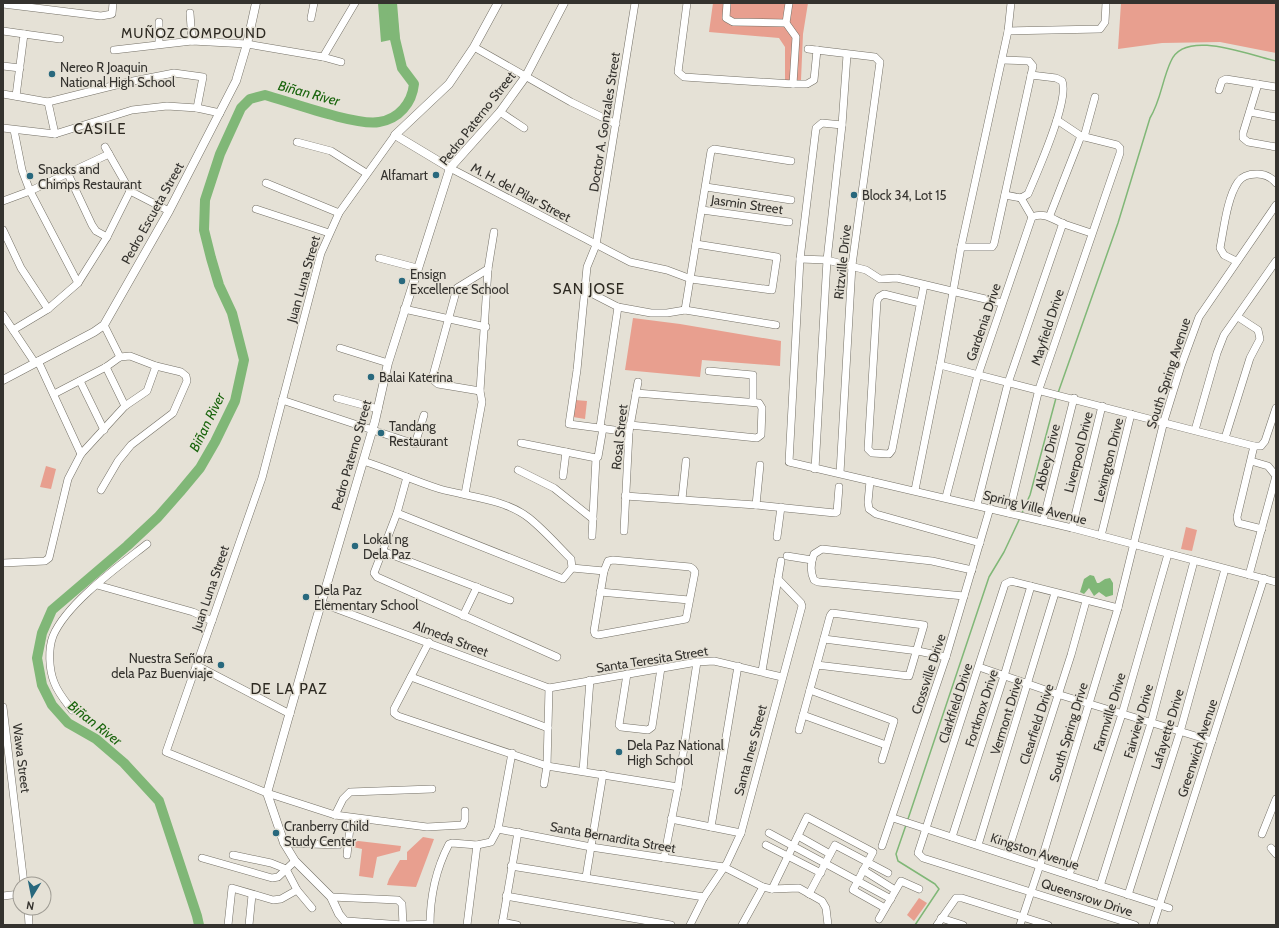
<svg xmlns="http://www.w3.org/2000/svg" width="1279" height="928" font-family="Cabin,sans-serif">
<rect width="100%" height="100%" fill="#e5e1d6"/>
<!-- green -->
<g fill="#e89f8f">
<polygon points="713,3 808,3 803,34 801,80 785,80 785,47 779,38 709,32"/>
<polygon points="1121,3 1276,3 1276,53 1220,42 1162,43 1118,49"/>
<polygon points="633,318 680,324 781,341 780,366 702,360 700,377 625,370"/>
<polygon points="575,400 587,401 585,419 573,417"/>
<polygon points="46,466 56,469 51,489 40,487"/>
<polygon points="1186,527 1197,530 1192,551 1181,549"/>
<polygon points="423,837 434,839 416,887 387,885 389,879 400,860 407,860 407,852"/>
<polygon points="350,840 401,846 400,851 377,857 373,878 359,876 362,849 349,846"/>
<polygon points="919,898 927,903 914,921 907,915"/>
</g>
<!-- water -->
<g fill="#80b777">
<polygon points="378,3 396,3 400,41 395,39 381,42"/>
<polygon points="1090,575 1094,576 1097,583 1099,583 1105,579 1110,578 1113,583 1113,595 1106,597 1099,592 1094,596 1089,588 1084,594 1080,592 1084,579"/>
</g>
<g fill="none" stroke-linecap="round" stroke-linejoin="round">
<!-- stream -->
<g stroke="#80b777" stroke-width="1.5">
<path d="M 1058,393 L 1118,223 L 1150,118 C 1161,100 1162,80 1171,61 C 1185,28 1251,56 1276,61"/>
<polyline points="1021,515 1030,495 1056,398"/>
<polyline points="908,819 989,577 1004,552 1020,518"/>
<polyline points="906,825 896,854 898,861 935,884 939,889 915,925"/>
</g>
<!-- river -->
<path stroke="#80b777" stroke-width="10" d="M 199,925 L 197,916 L 159,801 L 124,763 L 96,739 L 68,723 L 52,705 L 42,685 L 37,658 L 42,633 L 52,610 L 127,546 L 158,517 L 180,492 L 200,468 L 215,442 L 235,401 L 244,360 L 232,313 L 219,285 L 211,258 L 204,230 L 205,200 L 220,154 L 241,108 L 250,99 L 265,95 C 290,102 356,126 379,122 C 399,119 412,103 414,84 L 402,68 L 395,39 L 392,3"/>
<defs>
<g id="minor">
<polyline points="687,3 678,72 684,77 793,84 796,37 786,23 733,22 726,18 727,3"/>
<polyline points="3,4 101,16 112,14 113,3"/>
<polyline points="190,13 192,41"/>
<polyline points="311,18 314,3"/>
<polyline points="786,23 789,3"/>
<polyline points="3,31 24,34 16,96"/>
<polyline points="1008,31 1100,29 1105,22 1106,3"/>
<polyline points="24,34 60,39"/>
<polyline points="159,44 159,22"/>
<polyline points="474,47 571,102 616,124"/>
<polyline points="808,49 875,57 880,62 852,265 840,473"/>
<polyline points="114,50 192,41 247,44 323,57 355,3"/>
<polyline points="323,57 341,62"/>
<polyline points="3,66 20,68"/>
<polyline points="793,84 807,84 814,80 817,50"/>
<polyline points="1258,84 1243,133 1243,138 1248,142 1276,147"/>
<polyline points="1219,90 1222,81 1226,79 1276,87"/>
<polyline points="3,94 48,102 128,82 174,73 203,77 197,108"/>
<polyline points="48,102 55,134"/>
<polyline points="500,112 524,128"/>
<polyline points="1250,112 1276,117"/>
<polyline points="1057,120 1081,136"/>
<polyline points="842,125 822,123 816,128 800,259 789,462 1072,528 1276,582"/>
<polyline points="3,128 55,134 132,110 167,106 197,108 220,113"/>
<polyline points="14,130 22,170 30,191 78,283"/>
<polyline points="395,135 339,213 321,253 262,478 166,752 267,793 335,815 427,827 463,825 465,820 465,811"/>
<polyline points="1084,137 1095,97"/>
<polyline points="297,142 331,151 366,173"/>
<polyline points="105,147 130,191 169,211"/>
<polyline points="450,168 630,262 667,270 691,279 772,290 777,257 696,244"/>
<polyline points="68,174 92,225 96,231 107,237"/>
<polyline points="266,183 339,213"/>
<polyline points="706,187 791,200"/>
<path d="M 1005,195 L 1021,198 L 1028,194 C 1037,173 1070,99 1062,81 L 1056,78 L 1031,75"/>
<polyline points="1021,198 1032,217"/>
<polyline points="3,201 30,191 109,154"/>
<polyline points="256,209 329,233"/>
<polyline points="702,210 789,222"/>
<polyline points="3,230 21,268 48,309"/>
<polyline points="961,247 992,247 994,244 1033,66 1029,61 1002,60"/>
<polyline points="379,258 417,268"/>
<polyline points="800,259 827,260 866,270 880,279 897,278 1002,303"/>
<path d="M 1236,261 L 1224,255 L 1220,248 C 1224,228 1227,198 1238,182 C 1242,176 1250,174 1257,174 C 1265,174 1271,177 1276,183"/>
<polyline points="585,290 618,307 651,313 667,313 685,310 776,325"/>
<polyline points="920,303 884,294 879,297 877,301 868,449 872,453 889,454 892,450 924,285"/>
<polyline points="404,309 486,327"/>
<polyline points="685,310 711,151 714,149 791,161"/>
<polyline points="3,315 35,363"/>
<polyline points="13,330 48,309 78,283 107,237 130,191"/>
<polyline points="340,348 388,363"/>
<polyline points="38,361 81,454"/>
<polyline points="940,365 1254,446 1261,446 1265,441 1276,408"/>
<polyline points="106,367 125,406"/>
<polyline points="709,371 753,375 753,401"/>
<polyline points="80,381 104,430"/>
<polyline points="480,391 438,384 432,379 457,288 488,269"/>
<polyline points="54,394 106,367 120,357"/>
<polyline points="337,398 378,409"/>
<polyline points="282,400 415,444 424,415"/>
<polyline points="630,425 757,438 761,435 762,408 759,403 636,393"/>
<polyline points="600,427 618,307"/>
<polyline points="1195,430 1217,353 1224,335 1276,261"/>
<polyline points="629,432 569,424 577,370 587,267 596,245 635,3"/>
<polyline points="1225,438 1250,358 1260,339 1258,330 1238,317"/>
<polyline points="521,443 596,458 598,457 603,428"/>
<polyline points="1254,446 1237,517 1238,523 1262,529"/>
<path d="M 363,461 C 389,469 414,481 440,489 C 469,497 505,499 529,518 C 544,530 557,545 571,559 L 572,568 L 563,579 L 397,513"/>
<polyline points="815,469 827,260 842,125 847,55"/>
<polyline points="518,470 554,488 593,519"/>
<polyline points="563,476 566,452"/>
<polyline points="407,477 397,513 374,573 377,577 557,657"/>
<polyline points="870,481 868,502 869,509 876,514 980,543"/>
<polyline points="101,490 118,461 131,445 173,413 187,381 186,376 181,372 156,366 130,356 120,357 104,325"/>
<polyline points="915,490 940,365 961,247 1008,31 1011,3"/>
<polyline points="465,494 482,402 480,391 488,269 494,232"/>
<polyline points="625,496 756,505 835,513 837,512 839,487"/>
<path d="M 946,497 L 978,375 L 1032,217 C 1045,212 1052,219 1064,224 C 1073,227 1082,230 1091,233"/>
<polyline points="682,499 686,461"/>
<polyline points="756,505 760,465"/>
<polyline points="977,505 1008,383 1063,223"/>
<polyline points="1009,513 1039,389 1120,153 1120,148 1117,145 1081,136 1050,215"/>
<polyline points="1043,521 1074,398"/>
<polyline points="1072,528 1102,406"/>
<polyline points="624,531 629,432 638,382"/>
<polyline points="592,536 596,458"/>
<polyline points="1101,536 1131,414"/>
<polyline points="777,537 781,507"/>
<polyline points="382,551 510,600"/>
<polyline points="787,556 812,560"/>
<polygon points="613,560 690,567 693,569 695,572 686,619 598,635 595,634 594,631 604,571 608,561"/>
<polyline points="3,563 45,561 49,558 68,479 81,454 125,406 147,391 156,366"/>
<polyline points="572,568 604,571"/>
<polyline points="1249,575 1276,476 1268,466 1251,461"/>
<polyline points="97,585 193,612 212,621"/>
<polyline points="600,592 689,600"/>
<path d="M 964,596 L 818,582 L 814,580 C 810,572 811,562 814,554 L 822,549 L 932,561 L 972,570"/>
<polyline points="321,603 549,688"/>
<polyline points="1118,608 1011,581 1005,584 918,853 923,858 1135,925"/>
<polyline points="463,616 477,587"/>
<polyline points="824,639 918,651 946,657"/>
<polyline points="429,642 394,709 394,713 398,716 547,766 678,787"/>
<polyline points="196,665 290,714"/>
<polyline points="979,667 1057,694 1212,741"/>
<polyline points="762,671 781,561"/>
<polyline points="627,674 619,725 621,727 648,730 652,727 661,668"/>
<polyline points="411,677 548,728"/>
<polyline points="549,688 697,662 714,661 782,677"/>
<polyline points="810,690 894,721 882,760"/>
<polyline points="3,707 24,884"/>
<path d="M 72,710 C 65,701 58,693 54,682 C 49,669 48,649 53,636 C 67,603 119,566 147,544"/>
<polyline points="803,715 886,745"/>
<polyline points="799,730 830,616 832,613 924,625 909,676 817,665"/>
<polyline points="583,771 590,680"/>
<polyline points="544,784 547,766 549,688"/>
<polyline points="335,815 343,799 350,792 432,789"/>
<polyline points="893,818 1169,908"/>
<polyline points="671,819 741,833"/>
<polyline points="711,827 738,666"/>
<polyline points="498,829 591,847 724,867 763,887 772,889 799,888 822,901 826,908 828,925"/>
<polyline points="769,833 891,899"/>
<polyline points="1262,834 1276,799"/>
<polyline points="798,836 830,854"/>
<polyline points="952,837 1004,676 1031,586"/>
<polyline points="284,843 338,845"/>
<polyline points="766,845 821,873"/>
<polyline points="978,845 1055,593"/>
<polyline points="882,846 946,657 990,508"/>
<polyline points="1271,848 1276,854"/>
<polyline points="1007,854 1071,655 1086,601"/>
<polyline points="233,855 271,863 286,869 297,890 312,908"/>
<polyline points="347,855 351,818"/>
<polyline points="202,858 272,878 278,877 295,861"/>
<polyline points="664,858 678,787 697,662"/>
<polyline points="511,866 704,897"/>
<polyline points="863,870 895,890"/>
<polyline points="1069,875 1122,714 1168,554"/>
<polyline points="586,877 603,774"/>
<polyline points="1100,886 1151,723 1194,561"/>
<polyline points="772,889 807,817 873,852 853,890 885,908"/>
<polyline points="809,894 835,845 888,873"/>
<polyline points="1128,895 1180,732 1225,569"/>
<polyline points="3,896 20,894"/>
<polyline points="506,896 671,925"/>
<polyline points="331,897 398,900 402,904 403,925"/>
<polyline points="28,908 29,925"/>
<polyline points="941,918 963,925"/>
<polyline points="879,919 901,881 919,889"/>
<polyline points="347,921 403,925 430,924"/>
<polyline points="502,922 517,925"/>
<polyline points="228,925 232,888 273,900 281,899 297,890"/>
<polyline points="249,925 252,895"/>
<path d="M 430,925 C 430,897 436,869 449,844 L 452,843 L 477,845 L 491,842 L 498,829 L 512,753"/>
<polyline points="467,925 477,845"/>
<polyline points="502,925 518,832"/>
<polyline points="690,925 704,897 727,863 741,833 802,606 801,603 778,579"/>
<polyline points="742,925 763,887"/>
<polyline points="937,925 956,898 962,898 1048,925"/>
<polyline points="1020,925 1040,865 1118,608 1164,421 1181,366 1199,317 1276,205"/>
<polyline points="1153,925 1264,578"/>
</g>
<g id="tertiary">
<polyline points="450,168 395,135 449,84 474,47 498,3"/>
<polyline points="3,380 94,332 104,325 169,211 236,81 247,44 256,3"/>
<polyline points="348,925 339,914 331,897 295,861 284,843 267,793 313,631 375,421 388,363 450,168 500,112 526,76 564,3"/>
</g>
</defs>
<!-- minor casing -->
<use href="#minor" stroke="#747066" stroke-width="8"/>
<!-- tertiary casing -->
<use href="#tertiary" stroke="#747066" stroke-width="9"/>
<!-- minor -->
<use href="#minor" stroke="#fff" stroke-width="7"/>
<!-- tertiary -->
<use href="#tertiary" stroke="#fff" stroke-width="8"/>
</g>
<!-- markers -->
<g fill="#28687d" stroke="#e5e1d6" stroke-width="1.5">
<circle cx="52" cy="74" r="4"/>
<circle cx="436" cy="175" r="4"/>
<circle cx="30" cy="176" r="4"/>
<circle cx="854" cy="195" r="4"/>
<circle cx="402" cy="281" r="4"/>
<circle cx="371" cy="377" r="4"/>
<circle cx="381" cy="433" r="4"/>
<circle cx="355" cy="546" r="4"/>
<circle cx="306" cy="597" r="4"/>
<circle cx="221" cy="665" r="4"/>
<circle cx="619" cy="752" r="4"/>
<circle cx="276" cy="833" r="4"/>
</g>
<g text-anchor="middle" dominant-baseline="central" stroke-width="3" stroke-linejoin="round" paint-order="stroke">
<!-- poi labels -->
<g font-size="13" fill="#34322e" stroke="#e5e1d6" text-anchor="start">
<text x="60" y="67">Nereo R Joaquin<tspan x="60" dy="15">National High School</tspan></text>
<text x="38" y="169">Snacks and<tspan x="38" dy="15">Chimps Restaurant</tspan></text>
<text x="428" y="175" text-anchor="end">Alfamart</text>
<text x="862" y="195">Block 34, Lot 15</text>
<text x="410" y="274">Ensign<tspan x="410" dy="15">Excellence School</tspan></text>
<text x="379" y="377">Balai Katerina</text>
<text x="389" y="426">Tandang<tspan x="389" dy="15">Restaurant</tspan></text>
<text x="363" y="539">Lokal ng<tspan x="363" dy="15">Dela Paz</tspan></text>
<text x="314" y="590">Dela Paz<tspan x="314" dy="15">Elementary School</tspan></text>
<text x="213" y="658" text-anchor="end">Nuestra Señora<tspan x="213" dy="15">dela Paz Buenviaje</tspan></text>
<text x="627" y="745">Dela Paz National<tspan x="627" dy="15">High School</tspan></text>
<text x="284" y="826">Cranberry Child<tspan x="284" dy="15">Study Center</tspan></text>
</g>
<!-- street labels -->
<g font-size="13" fill="#34322e" stroke="#e5e1d6">
<text transform="translate(477 118) rotate(-52)">Pedro Paterno Street</text>
<text transform="translate(604 122) rotate(-81)">Doctor A. Gonzales Street</text>
<text transform="translate(521 192) rotate(28)">M. H. del Pilar Street</text>
<text transform="translate(747 204) rotate(8)">Jasmin Street</text>
<text transform="translate(152 213) rotate(-61)">Pedro Escueta Street</text>
<text transform="translate(842 262) rotate(-84)">Ritzville Drive</text>
<text transform="translate(303 279) rotate(-74)">Juan Luna Street</text>
<text transform="translate(983 322) rotate(-71)">Gardenia Drive</text>
<text transform="translate(1047 327) rotate(-72)">Mayfield Drive</text>
<text transform="translate(1168 373) rotate(-72)">South Spring Avenue</text>
<text transform="translate(619 437) rotate(-84)">Rosal Street</text>
<text transform="translate(1078 452) rotate(-76)">Liverpool Drive</text>
<text transform="translate(351 455) rotate(-74)">Pedro Paterno Street</text>
<text transform="translate(1047 457) rotate(-76)">Abbey Drive</text>
<text transform="translate(1108 460) rotate(-76)">Lexington Drive</text>
<text transform="translate(1035 507) rotate(14)">Spring Ville Avenue</text>
<text transform="translate(210 588) rotate(-71)">Juan Luna Street</text>
<text transform="translate(451 638) rotate(21)">Almeda Street</text>
<text transform="translate(652 659) rotate(-9)">Santa Teresita Street</text>
<text transform="translate(928 674) rotate(-72)">Crossville Drive</text>
<text transform="translate(955 703) rotate(-72)">Clarkfield Drive</text>
<text transform="translate(981 708) rotate(-72)">Fortknox Drive</text>
<text transform="translate(1109 712) rotate(-73)">Farmville Drive</text>
<text transform="translate(1006 716) rotate(-73)">Vermont Drive</text>
<text transform="translate(1138 721) rotate(-74)">Fairview Drive</text>
<text transform="translate(1036 724) rotate(-72)">Clearfield Drive</text>
<text transform="translate(1167 729) rotate(-73)">Lafayette Drive</text>
<text transform="translate(1068 732) rotate(-73)">South Spring Drive</text>
<text transform="translate(1197 748) rotate(-72)">Greenwich Avenue</text>
<text transform="translate(750 750) rotate(-75)">Santa Ines Street</text>
<text transform="translate(22 758) rotate(83)">Wawa Street</text>
<text transform="translate(613 837) rotate(10)">Santa Bernardita Street</text>
<text transform="translate(1035 851) rotate(18)">Kingston Avenue</text>
<text transform="translate(1087 897) rotate(18)">Queensrow Drive</text>
</g>
<!-- neighbourhood labels -->
<g font-size="14" letter-spacing="1" fill="#2e2a22" stroke="#e5e1d6">
<text x="194" y="33">MUÑOZ COMPOUND</text>
</g>
<!-- water labels -->
<g font-size="14" font-style="italic" fill="#1a650d" stroke="#e5e1d6">
<text transform="translate(309 93) rotate(15)">Biñan River</text>
<text transform="translate(207 422) rotate(-64)">Biñan River</text>
<text transform="translate(95 723) rotate(38)">Biñan River</text>
</g>
<!-- quarter labels -->
<g font-size="15" letter-spacing="1" fill="#2e2a22" stroke="#e5e1d6">
<text x="100" y="129">CASILE</text>
<text x="589" y="289">SAN JOSE</text>
<text x="289" y="689">DE LA PAZ</text>
</g>
</g>
<!-- border -->
<rect width="1279" height="928" fill="none" stroke="#34322e" stroke-width="8"/>
<!-- north arrow -->
<g transform="translate(32 896) rotate(190)"><circle r="19" fill="#e5e1d6" stroke="#9e9b93"/>
<path d="M0-3L7 15L0 10L-7 15Z" fill="#28687d"/>
<text y="-6" font-size="11" font-weight="bold" text-anchor="middle" fill="#34322e">N</text>
</g>
</svg>
